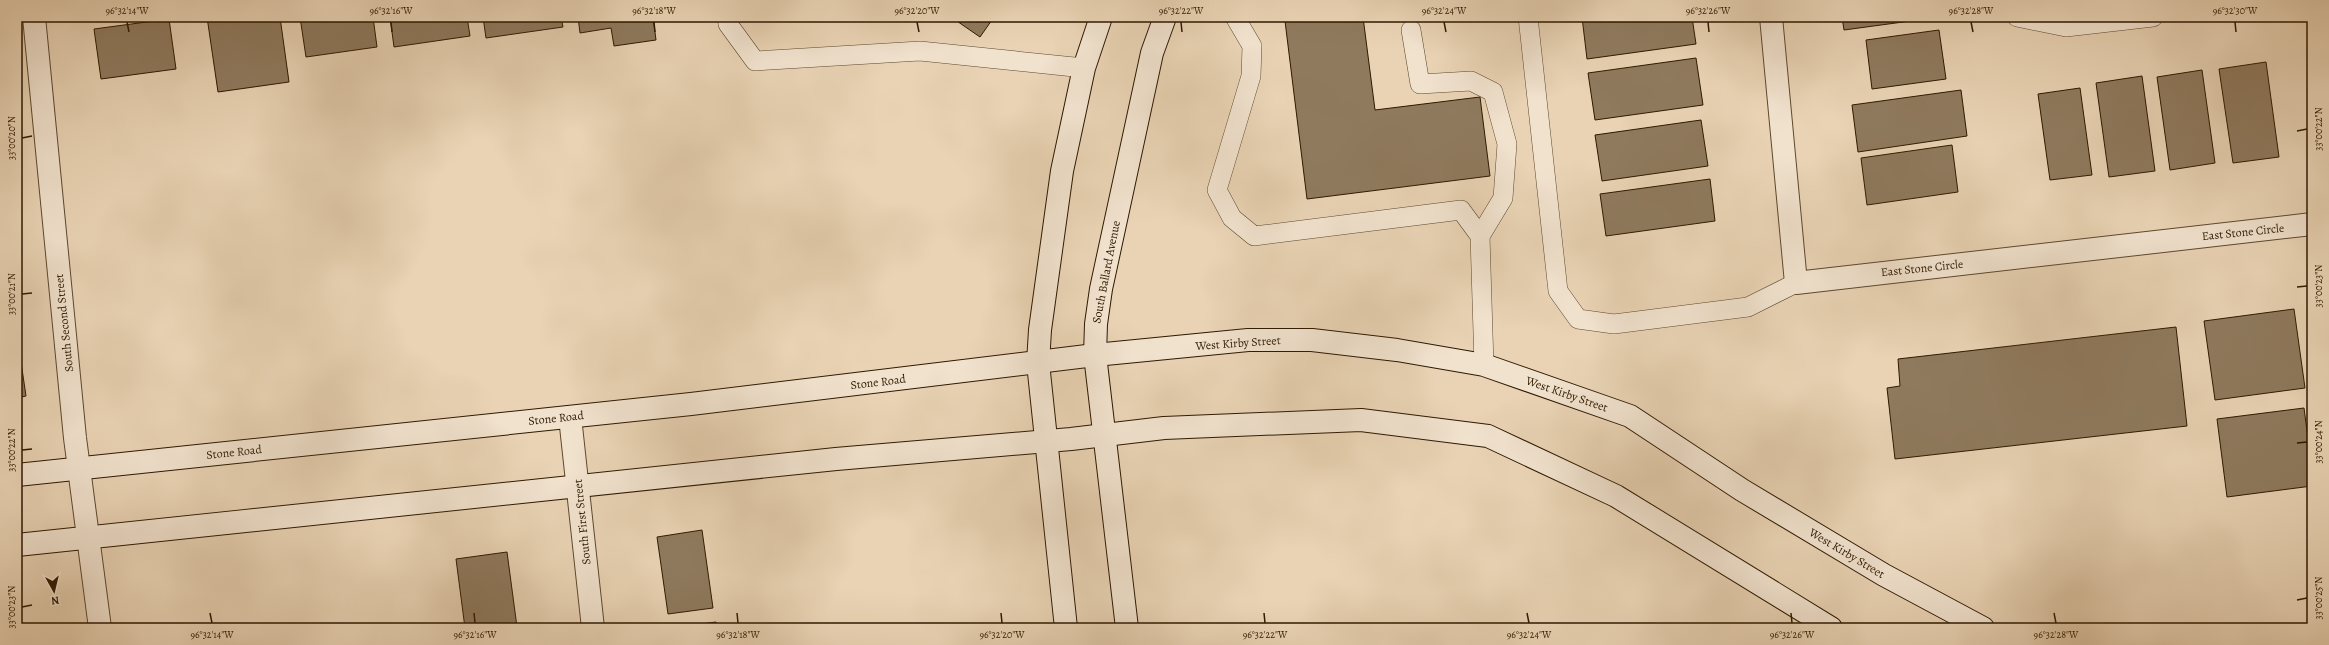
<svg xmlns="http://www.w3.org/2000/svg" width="2329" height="645" font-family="Alegreya,serif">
<rect width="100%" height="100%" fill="#e9d3b4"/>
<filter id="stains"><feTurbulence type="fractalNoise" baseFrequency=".005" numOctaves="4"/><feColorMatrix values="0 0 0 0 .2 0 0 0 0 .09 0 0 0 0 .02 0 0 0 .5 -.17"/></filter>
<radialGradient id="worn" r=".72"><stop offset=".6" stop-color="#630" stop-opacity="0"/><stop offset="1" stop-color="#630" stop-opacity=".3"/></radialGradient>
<!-- building -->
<g fill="#8f7a5e" stroke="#2e1900">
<polygon points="207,17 280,17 289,82 218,92"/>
<polygon points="300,17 373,17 377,47 306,57"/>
<polygon points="390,17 467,17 470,36 394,47"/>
<polygon points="483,17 561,17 563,27 486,38"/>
<polygon points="578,17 653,17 656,40 614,46 611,28 580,33"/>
<polygon points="951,17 994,17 980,37"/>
<polygon points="1315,17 1363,17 1375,110 1480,97 1490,176 1307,199 1285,21"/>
<polygon points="1582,17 1692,17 1696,44 1587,59"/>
<polygon points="1842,17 1940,17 1844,30"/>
<polygon points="169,19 176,69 101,79 94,29"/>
<polygon points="1939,30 1946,79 1872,89 1866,40"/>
<polygon points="1696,58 1703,105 1595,120 1588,73"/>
<polygon points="2266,62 2279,157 2233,163 2219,69"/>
<polygon points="2202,70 2215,163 2170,170 2157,77"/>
<polygon points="2142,76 2155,171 2109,177 2096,83"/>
<polygon points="2080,88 2092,175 2050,180 2038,94"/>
<polygon points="1961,90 1967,136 1858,152 1852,105"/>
<polygon points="1701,120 1708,166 1602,181 1595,135"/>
<polygon points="1952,145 1958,192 1867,205 1861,158"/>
<polygon points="1710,179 1715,221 1606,236 1600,194"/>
<polygon points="2294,309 2305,388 2215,400 2204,321"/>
<polygon points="2176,327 2187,426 1895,459 1887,388 1900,386 1898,359"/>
<polygon points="17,335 26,396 17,398"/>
<polygon points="2304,408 2312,469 2312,486 2227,497 2217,419"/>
<polygon points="702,530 713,608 668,614 657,537"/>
<polygon points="507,552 517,627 465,628 456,559"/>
<polygon points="716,622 717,628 670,628"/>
</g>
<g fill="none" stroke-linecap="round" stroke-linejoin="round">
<defs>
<g id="lane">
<polyline points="727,17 728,24 755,61 920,51 1084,68"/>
<polyline points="1235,17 1252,46 1251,76 1217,190 1232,218 1254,236 1461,210 1480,236 1484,365"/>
<polyline points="1528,17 1558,291 1578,319 1614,324 1748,307 1796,283"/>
<polyline points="2017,17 2066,27 2153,17"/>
<polyline points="1411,30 1420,84 1471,81 1493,92 1507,144 1503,198 1480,236"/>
</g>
<g id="street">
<polyline points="34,17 75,438 100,628"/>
<polyline points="1771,17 1796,283 2312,224"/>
<polyline points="570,417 593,628"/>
</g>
<g id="secondary">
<polyline points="17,475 691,404 1095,355 1248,340 1312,340 1397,350 1484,365 1630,416 1742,490 1884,575 1983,628"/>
<polyline points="17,545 836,459 1071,439 1164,428 1361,420 1488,436 1616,496 1831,628"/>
<polyline points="1066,628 1038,363 1040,330 1062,171 1084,68 1101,17"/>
<polyline points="1127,628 1095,355 1096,324 1101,289 1152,53 1165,17"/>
</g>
</defs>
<!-- lane casing -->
<use href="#lane" stroke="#5d482d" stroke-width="20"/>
<!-- street casing -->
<use href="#street" stroke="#5d482d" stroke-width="24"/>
<!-- secondary casing -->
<use href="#secondary" stroke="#2e1900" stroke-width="24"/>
<!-- lane -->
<use href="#lane" stroke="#f1e2ce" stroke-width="19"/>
<!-- street -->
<use href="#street" stroke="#f1e2ce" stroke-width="22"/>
<!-- secondary -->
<use href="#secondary" stroke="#f1e2ce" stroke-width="22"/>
</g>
<!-- ticks -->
<path fill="none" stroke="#2e1900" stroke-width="1.5" d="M 127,22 L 129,32M 391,22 L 392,32M 654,22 L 655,32M 917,22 L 919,32M 1181,22 L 1182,32M 1444,22 L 1446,32M 1708,22 L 1709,32M 1971,22 L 1973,32M 2235,22 L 2236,32M 2297,131 L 2307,129M 22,138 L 32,136M 2297,287 L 2307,286M 22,294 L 32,293M 2297,443 L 2307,442M 22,450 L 32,449M 2297,600 L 2307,598M 22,607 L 32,605M 210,613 L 212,623M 474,613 L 475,623M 737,613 L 738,623M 1001,613 L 1002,623M 1264,613 L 1265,623M 1527,613 L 1529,623M 1791,613 L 1792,623M 2054,613 L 2056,623"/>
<g text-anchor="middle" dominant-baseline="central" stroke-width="3" stroke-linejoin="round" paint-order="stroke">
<!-- street labels -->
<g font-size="12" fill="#2e1900" stroke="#f1e2ce">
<text transform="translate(2243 232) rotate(-6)">East Stone Circle</text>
<text transform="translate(1922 268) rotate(-6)">East Stone Circle</text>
<text transform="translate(1106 272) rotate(-79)">South Ballard Avenue</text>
<text transform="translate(64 323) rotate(-96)">South Second Street</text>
<text transform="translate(1238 343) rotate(-4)">West Kirby Street</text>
<text transform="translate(878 382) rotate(-7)">Stone Road</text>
<text transform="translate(1567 394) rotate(19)">West Kirby Street</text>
<text transform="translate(556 418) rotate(-6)">Stone Road</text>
<text transform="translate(234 452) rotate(-6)">Stone Road</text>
<text transform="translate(582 522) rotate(-96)">South First Street</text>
<text transform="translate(1847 553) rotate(31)">West Kirby Street</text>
</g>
</g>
<!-- margin -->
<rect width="2329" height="645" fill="none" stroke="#e9d3b4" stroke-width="44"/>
<!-- north arrow -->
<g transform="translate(54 591) rotate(172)" stroke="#f1e2ce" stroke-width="3" paint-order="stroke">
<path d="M0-3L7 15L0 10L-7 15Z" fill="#2e1900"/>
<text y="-6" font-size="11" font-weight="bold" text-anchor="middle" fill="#2e1900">N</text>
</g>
<rect x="22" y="22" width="2285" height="601" fill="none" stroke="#2e1900" stroke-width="1.5"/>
<g font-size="10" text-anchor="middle" fill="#2e1900">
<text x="127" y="14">96°32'14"W</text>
<text x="391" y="14">96°32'16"W</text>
<text x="654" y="14">96°32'18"W</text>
<text x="917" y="14">96°32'20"W</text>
<text x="1181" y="14">96°32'22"W</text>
<text x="1444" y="14">96°32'24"W</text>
<text x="1708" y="14">96°32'26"W</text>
<text x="1971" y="14">96°32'28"W</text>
<text x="2235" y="14">96°32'30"W</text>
<text transform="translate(2318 129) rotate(-90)" y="4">33°00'22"N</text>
<text transform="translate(11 138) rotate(-90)" y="4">33°00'20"N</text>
<text transform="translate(2318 286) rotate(-90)" y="4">33°00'23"N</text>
<text transform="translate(11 294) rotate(-90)" y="4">33°00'21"N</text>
<text transform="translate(2318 442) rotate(-90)" y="4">33°00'24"N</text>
<text transform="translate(11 450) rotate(-90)" y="4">33°00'22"N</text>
<text transform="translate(2318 598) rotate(-90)" y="4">33°00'25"N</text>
<text transform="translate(11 607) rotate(-90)" y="4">33°00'23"N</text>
<text x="212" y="638">96°32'14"W</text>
<text x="475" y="638">96°32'16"W</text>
<text x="738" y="638">96°32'18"W</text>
<text x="1002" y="638">96°32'20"W</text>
<text x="1265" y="638">96°32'22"W</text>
<text x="1529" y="638">96°32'24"W</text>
<text x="1792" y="638">96°32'26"W</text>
<text x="2056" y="638">96°32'28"W</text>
</g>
<rect width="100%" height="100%" filter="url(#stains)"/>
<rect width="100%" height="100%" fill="url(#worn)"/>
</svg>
